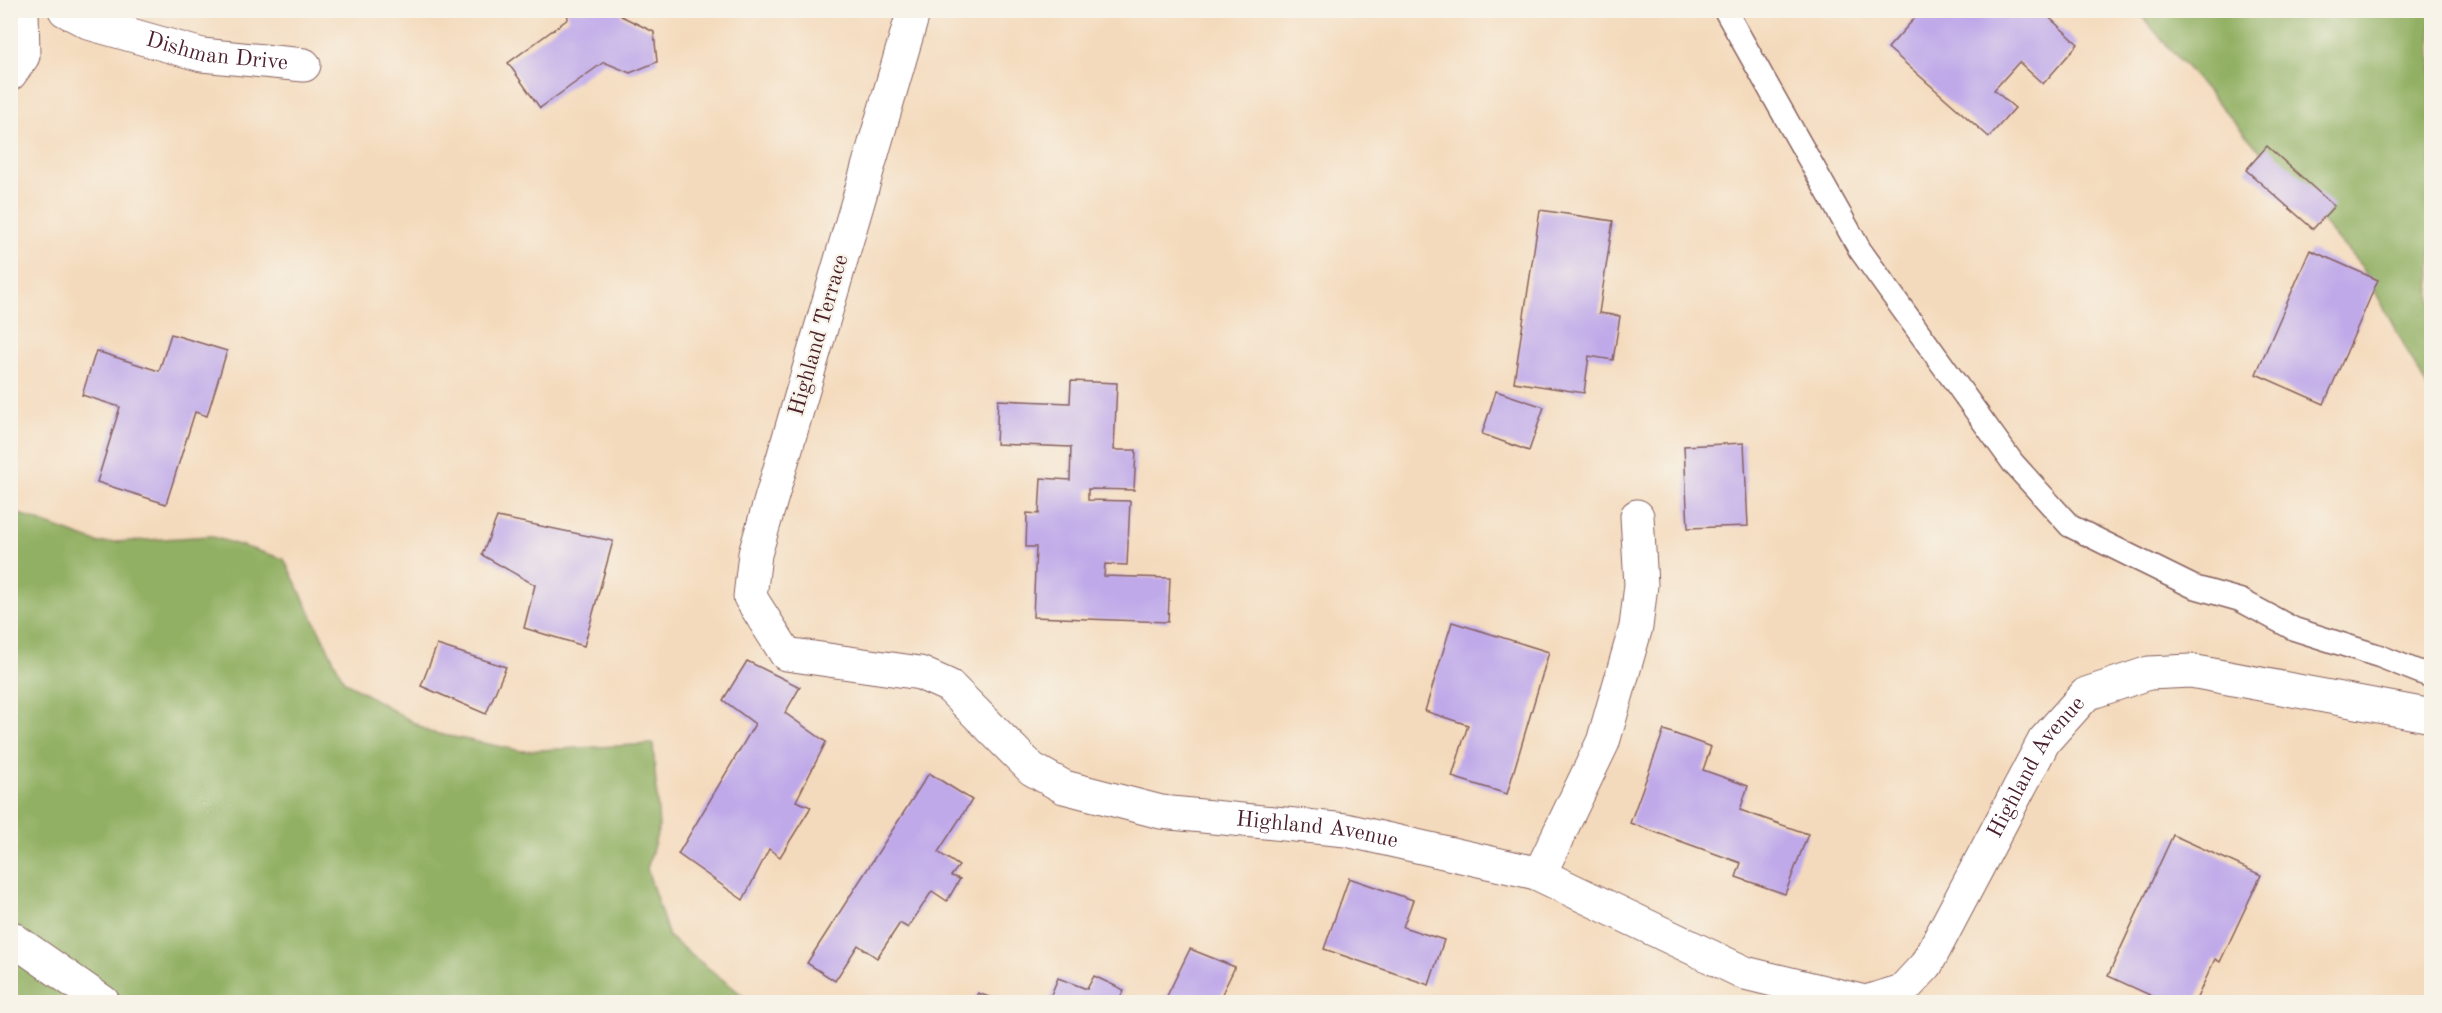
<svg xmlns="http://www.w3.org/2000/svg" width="2442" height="1013" font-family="'Old Standard TT',serif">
<rect width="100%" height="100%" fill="#f7f3e8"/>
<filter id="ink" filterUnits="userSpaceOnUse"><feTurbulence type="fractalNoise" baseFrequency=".0167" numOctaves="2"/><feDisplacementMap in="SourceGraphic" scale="12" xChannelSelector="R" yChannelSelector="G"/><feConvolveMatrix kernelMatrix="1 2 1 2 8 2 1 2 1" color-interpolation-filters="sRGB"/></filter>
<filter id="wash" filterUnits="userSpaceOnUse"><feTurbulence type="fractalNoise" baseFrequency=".008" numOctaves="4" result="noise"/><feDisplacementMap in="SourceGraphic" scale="24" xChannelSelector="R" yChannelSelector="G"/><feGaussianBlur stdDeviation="1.35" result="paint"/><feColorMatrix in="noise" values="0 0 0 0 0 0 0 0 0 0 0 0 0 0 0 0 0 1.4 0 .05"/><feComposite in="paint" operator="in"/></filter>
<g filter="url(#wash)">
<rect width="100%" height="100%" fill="#f4dabc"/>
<!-- forest -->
<g fill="#92b063" stroke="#6e6847" stroke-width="1.5">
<polygon points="2137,11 2431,11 2431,395 2362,267"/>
<polygon points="11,511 99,543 210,536 284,559 344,681 429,732 522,751 653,744 659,827 647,869 669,937 751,1002 11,1002"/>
</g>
<g id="blocks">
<!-- building -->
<g fill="#bfa9e9">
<polygon points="567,10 621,10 621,16 654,32 657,62 630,73 604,62 540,108 508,63 568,19"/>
<polygon points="1922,10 1932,10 1939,17 1944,10 2041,10 2078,44 2043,84 2019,62 1994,90 2015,108 1989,137 1888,48"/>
<polygon points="2267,146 2334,206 2313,229 2246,170"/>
<polygon points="1540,210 1613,221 1599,313 1620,316 1613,360 1589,356 1584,393 1514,382"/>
<polygon points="2310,250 2378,280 2324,404 2256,374"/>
<polygon points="171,334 227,351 207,416 195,412 166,504 97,482 120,407 82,395 96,351 159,371"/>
<polygon points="1071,381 1117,383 1114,450 1136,450 1134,490 1088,489 1088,500 1130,501 1127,565 1105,564 1104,576 1170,578 1168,622 1033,617 1036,547 1026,547 1027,513 1039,514 1041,478 1070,480 1071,447 996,444 998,400 1070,403"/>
<polygon points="1496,391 1544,407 1529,451 1482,434"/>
<polygon points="1744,443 1748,526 1688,528 1684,446"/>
<polygon points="497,517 613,541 584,646 524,628 535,585 482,555"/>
<polygon points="1452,622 1549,652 1507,794 1452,777 1468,725 1425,711"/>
<polygon points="437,645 506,667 486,714 421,686"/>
<polygon points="747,661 800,687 785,713 826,742 796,801 811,807 780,857 769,849 743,900 678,854 755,724 723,700"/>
<polygon points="1664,730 1711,747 1703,770 1748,786 1740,810 1808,834 1785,894 1736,877 1741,863 1630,823"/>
<polygon points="929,773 972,800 938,852 959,866 951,876 960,879 947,901 932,891 908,928 900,923 877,958 858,945 835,981 807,963"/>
<polygon points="2173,835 2261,875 2220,962 2215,959 2195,1002 2165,1002 2108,976"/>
<polygon points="1349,878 1413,900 1403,927 1444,940 1429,985 1324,949"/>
<polygon points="1190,949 1235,967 1218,1002 1164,1002"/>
<polygon points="1094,976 1124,990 1119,999 1130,1002 1048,1002 1058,978 1087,989"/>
<polygon points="978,993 1003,1002 973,1002"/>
</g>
</g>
</g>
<g filter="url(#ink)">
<use href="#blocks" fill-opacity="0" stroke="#86605e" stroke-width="1.5"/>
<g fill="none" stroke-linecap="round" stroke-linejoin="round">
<defs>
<polyline id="service" points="1725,10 1860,250 2013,463 2070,526 2194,587 2240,600 2294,629 2379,656 2432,677"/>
<g id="minor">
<path id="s1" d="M 65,10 L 92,24 L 202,55 L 304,65"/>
<path id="s2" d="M 914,10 L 755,554 L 750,597 L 786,654 L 920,673 L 949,686 L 1032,769 L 1064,787 L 1161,812 L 1346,830 L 1536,873 L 1745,973 L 1865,1002"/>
<polyline points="10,74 23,56 22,10"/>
<polyline points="1536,873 1544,865 1603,742 1636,627 1641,585 1637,516"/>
<polyline points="10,937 103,1002"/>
<path id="s3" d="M 1866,1002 L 1902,991 L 1926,965 L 2044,741 L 2086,694 L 2149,673 L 2191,671 L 2432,716"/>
</g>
</defs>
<!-- service casing -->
<use href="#service" stroke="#86605e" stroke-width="25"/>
<!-- minor casing -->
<use href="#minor" stroke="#86605e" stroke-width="35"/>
<!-- service -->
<use href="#service" stroke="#fff" stroke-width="22"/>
<!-- minor -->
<use href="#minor" stroke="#fff" stroke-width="33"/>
</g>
</g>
<g text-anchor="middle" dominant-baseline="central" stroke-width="4.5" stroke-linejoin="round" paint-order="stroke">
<!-- street labels -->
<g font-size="22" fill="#4a1f2b" stroke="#f7f3e8">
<text stroke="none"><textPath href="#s1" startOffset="159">Dishman Drive</textPath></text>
<text transform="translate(819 335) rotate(-74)">Highland Terrace</text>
<text stroke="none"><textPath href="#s3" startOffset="300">Highland Avenue</textPath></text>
<text stroke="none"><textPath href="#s2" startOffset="1256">Highland Avenue</textPath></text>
</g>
</g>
<!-- margin -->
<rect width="2442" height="1013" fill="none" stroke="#f7f3e8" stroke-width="36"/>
</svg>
